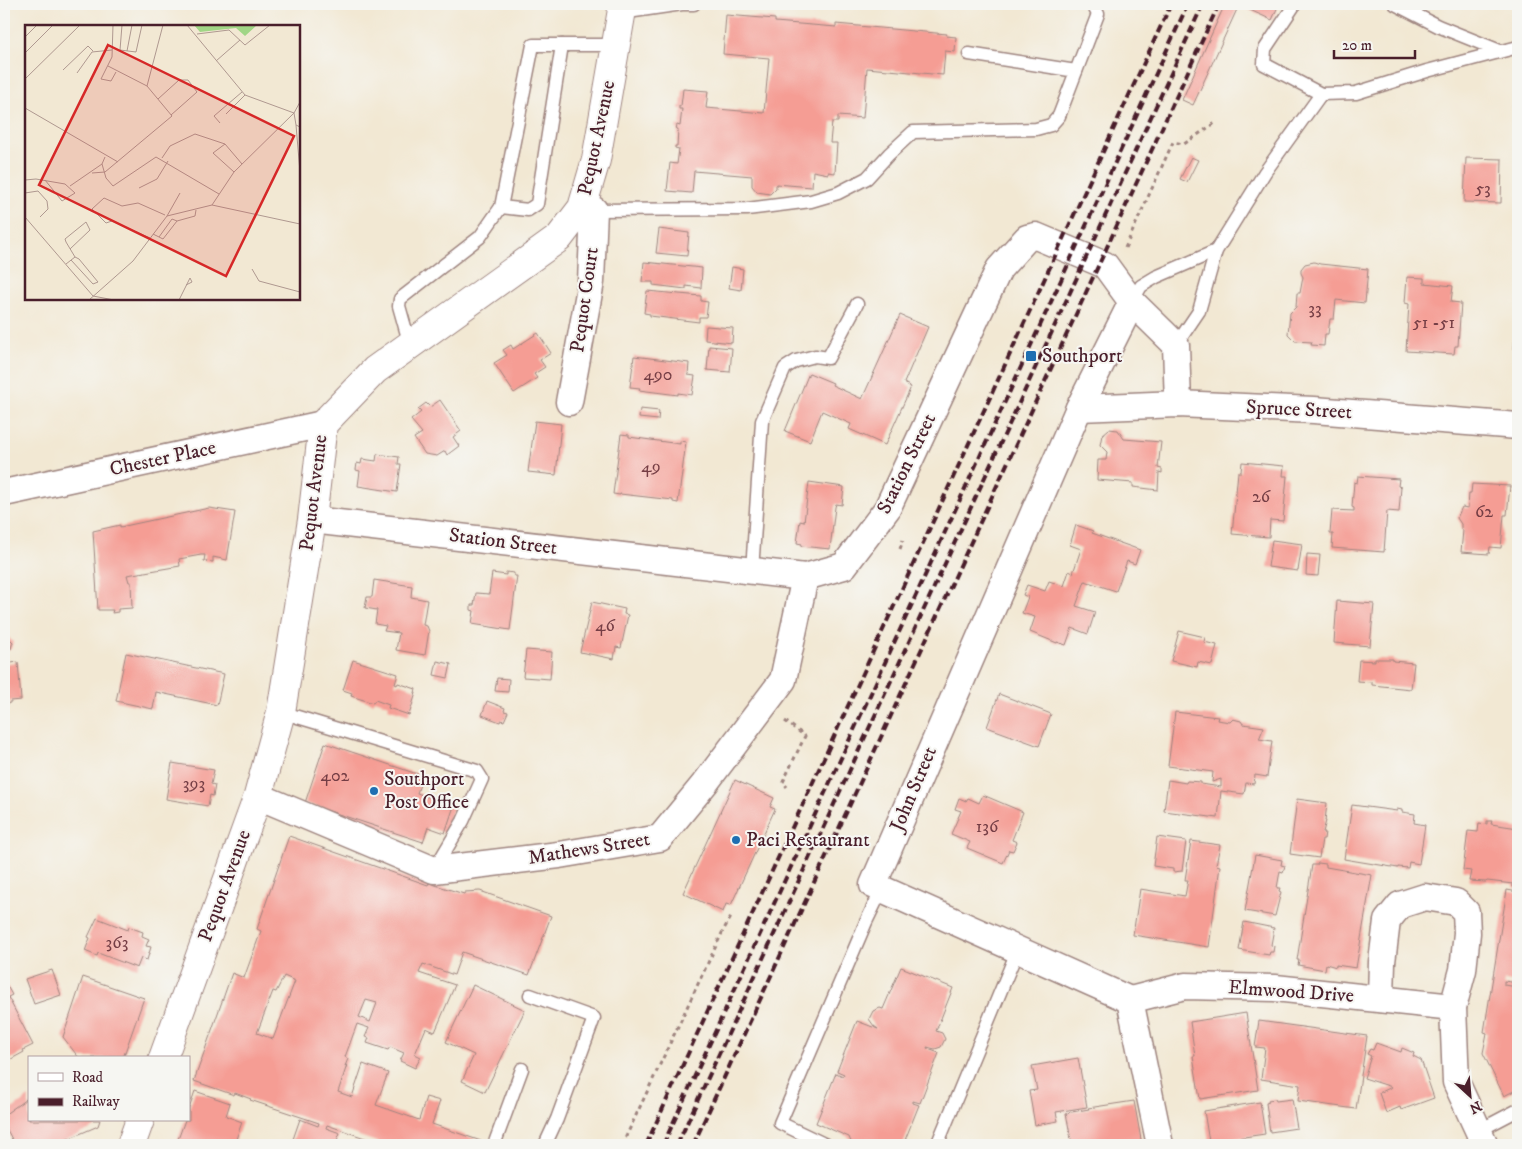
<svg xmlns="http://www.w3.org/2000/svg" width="1522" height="1149" font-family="'IM FELL DW Pica',serif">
<rect width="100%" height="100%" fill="#f6f6f2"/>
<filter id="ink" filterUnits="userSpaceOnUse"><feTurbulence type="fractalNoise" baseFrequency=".02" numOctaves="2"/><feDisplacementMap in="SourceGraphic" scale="10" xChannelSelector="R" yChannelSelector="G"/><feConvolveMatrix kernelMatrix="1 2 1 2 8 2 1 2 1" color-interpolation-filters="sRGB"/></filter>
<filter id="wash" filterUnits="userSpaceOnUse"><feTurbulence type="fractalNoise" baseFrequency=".0096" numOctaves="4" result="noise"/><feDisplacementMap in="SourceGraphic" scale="20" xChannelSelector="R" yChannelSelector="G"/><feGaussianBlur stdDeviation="1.12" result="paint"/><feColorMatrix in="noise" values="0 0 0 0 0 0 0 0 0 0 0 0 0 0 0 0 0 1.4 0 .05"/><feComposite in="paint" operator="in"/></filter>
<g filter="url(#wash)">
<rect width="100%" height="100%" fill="#f2e8d3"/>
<g id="blocks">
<!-- building -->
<g fill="#f59d94" fill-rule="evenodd">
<polygon points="1225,4 1279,4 1272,20 1239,5 1193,105 1182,100"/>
<polygon points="726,15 775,19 775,22 836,27 836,24 947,34 946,36 956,37 955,52 945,51 943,75 867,68 863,118 838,116 838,122 832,122 830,143 837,143 835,173 828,172 828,174 813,171 812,187 776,184 776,188 770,194 757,192 752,186 752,176 694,171 692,193 667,191 670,163 677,164 679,149 675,148 675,146 677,146 678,129 676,129 677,125 680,126 682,109 679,109 679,106 681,106 683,89 708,91 706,108 764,113 769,58 723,54"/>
<polygon points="1191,157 1198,160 1187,182 1180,179"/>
<polygon points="1466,158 1502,159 1501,203 1464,202"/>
<polygon points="659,229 689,233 687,256 656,253"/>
<polygon points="644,262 702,268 701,288 686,286 686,289 653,285 653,282 642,282"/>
<polygon points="1314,262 1320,264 1368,269 1365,303 1336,300 1334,319 1330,319 1328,334 1325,334 1324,346 1311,345 1312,342 1295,341 1288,334 1290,313 1296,307 1297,293 1300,293 1303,277 1301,273 1301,269 1305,264"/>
<polygon points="732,267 743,269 741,290 729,288"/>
<polygon points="1407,277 1424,278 1424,283 1453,286 1451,302 1461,303 1458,346 1455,346 1454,354 1406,351 1409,304 1405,303"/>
<polygon points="647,291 701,296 701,301 708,302 706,317 699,317 699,322 650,316 650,314 644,313"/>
<polygon points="1516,311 1518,311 1518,349 1514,349"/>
<polygon points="900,315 928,327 904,383 911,387 885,445 849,429 851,424 822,411 810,441 785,431 809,373 833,383 832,385 862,399"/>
<polygon points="706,326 733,328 732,343 705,340"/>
<polygon points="538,333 551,353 540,360 545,367 534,374 537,378 514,393 494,363 507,355 503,350 511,345 513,349"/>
<polygon points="709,346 732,348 730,372 707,370"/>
<polygon points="634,356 689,363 688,375 695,376 692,395 678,393 678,395 639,390 640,388 630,387"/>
<polygon points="440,400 461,431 453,437 459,446 447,455 445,451 437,456 425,454 414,438 422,433 411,420 421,412 418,409 426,403 430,407"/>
<polygon points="640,409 659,411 658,420 639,418"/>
<polygon points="535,421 561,424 556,475 528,472"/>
<polygon points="1109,429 1118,430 1124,439 1161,442 1158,468 1162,469 1162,473 1159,472 1158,490 1133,487 1133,483 1097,480 1098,460 1106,460 1107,452 1100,445 1102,435"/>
<polygon points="621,434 629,435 629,437 680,444 680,441 686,442 678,503 673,502 673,500 620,494 620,495 613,494"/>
<polygon points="377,454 399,457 398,464 401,464 397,492 358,486 360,471 356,470 357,463 361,464 362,459 376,461"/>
<polygon points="1242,462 1284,466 1283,476 1287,476 1283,521 1270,520 1269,537 1232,534 1238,472 1241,472"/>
<polygon points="1358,476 1399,479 1398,486 1401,487 1399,512 1387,511 1384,552 1332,548 1333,534 1330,534 1332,510 1354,511 1354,508 1352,507 1354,482 1357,483"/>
<polygon points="809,482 844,487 842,505 836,504 835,507 830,549 801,546 802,544 797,543 800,521 804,522"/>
<polygon points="1472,484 1510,486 1507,515 1504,515 1501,548 1490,547 1489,554 1461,552 1463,530 1461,529 1461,524 1457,518 1462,507 1468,508 1469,493 1471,493"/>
<polygon points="209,508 235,512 227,560 213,557 213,562 204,561 205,555 201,555 179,559 180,566 127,575 129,582 131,582 132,608 118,609 118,612 112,613 113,610 98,610 93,531 120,525 120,527"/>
<polygon points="1076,525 1093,531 1092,533 1140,550 1135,564 1127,561 1116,591 1085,581 1076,606 1095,612 1088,634 1072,628 1066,645 1057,642 1057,643 1030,632 1035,617 1022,613 1028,597 1023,595 1027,585 1045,591 1049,581 1064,586 1069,571 1073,573 1081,549 1070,545"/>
<polygon points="1272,540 1302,544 1298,571 1268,567"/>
<polygon points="1307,554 1320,555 1318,576 1306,575"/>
<polygon points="506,572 514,573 514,576 517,576 510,630 472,624 474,611 471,610 471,605 474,605 476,593 489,594 492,573 506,575"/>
<polygon points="374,580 412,586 411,597 427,600 423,625 427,626 429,631 425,655 396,650 399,633 384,631 386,626 375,624 377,610 365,608 367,597 372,597"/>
<polygon points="4,587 6,587 8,634 4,634"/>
<polygon points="1337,601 1374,604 1370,646 1334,643"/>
<polygon points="592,602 625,609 624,614 628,615 621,648 616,647 614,659 580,652"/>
<polygon points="1179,631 1205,637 1204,642 1217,645 1212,665 1198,662 1197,667 1171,661"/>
<polygon points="8,637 13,642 12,645 11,649 4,651 4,638"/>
<polygon points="526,650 552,652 550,679 523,677"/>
<polygon points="126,653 224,674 217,705 156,692 153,709 116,701"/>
<polygon points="1375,659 1393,659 1393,661 1414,663 1411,689 1372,685 1372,682 1357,681 1359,660 1375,661"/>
<polygon points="353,660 398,674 395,684 397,685 398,683 416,689 415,693 416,693 409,715 388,708 389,705 375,700 373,703 351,696 352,693 343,690"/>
<polygon points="437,661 451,664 448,678 434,675"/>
<polygon points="18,662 21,700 10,701 10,703 4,704 4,664"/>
<polygon points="497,678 509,679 508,692 495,691"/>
<polygon points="999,694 1051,714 1039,746 987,727"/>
<polygon points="487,701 505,708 504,711 508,712 504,721 501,720 500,722 482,715"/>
<polygon points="1175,712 1218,717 1217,720 1230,722 1233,719 1241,721 1243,724 1264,727 1259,739 1272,741 1267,777 1255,775 1254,784 1246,783 1244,794 1221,791 1218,818 1164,811 1168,780 1186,783 1187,781 1201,782 1201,784 1221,787 1221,779 1212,782 1213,772 1168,766"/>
<polygon points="325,743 423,776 417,793 454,806 445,833 428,827 423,842 305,803"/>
<polygon points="172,763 214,770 211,784 215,785 213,796 210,795 208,806 166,799"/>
<polygon points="735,780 774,798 770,807 775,809 731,905 726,904 723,912 683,893"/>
<polygon points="983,795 1023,812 1012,840 1017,842 1013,851 1009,850 1003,863 967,848 970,842 951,834 961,811 955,809 959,798 966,801 968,798 979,803"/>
<polygon points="1297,799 1327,803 1325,821 1326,821 1323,832 1325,832 1324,839 1322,839 1319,858 1290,854"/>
<polygon points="1352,805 1397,811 1397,809 1402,810 1402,812 1415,814 1414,823 1425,825 1419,864 1409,862 1408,868 1398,867 1398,868 1344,859"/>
<polygon points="1487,821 1492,821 1491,824 1518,828 1518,888 1513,887 1513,884 1487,881 1486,882 1469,881 1471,871 1463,870 1468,831 1478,832 1479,823 1487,824"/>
<path d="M 289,836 L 428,885 L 429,883 L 464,894 L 465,892 L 480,891 L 551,916 L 529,975 L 462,952 L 454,975 L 423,964 L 419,973 L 455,985 L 435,1032 L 426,1028 L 415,1054 L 421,1057 L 415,1068 L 400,1061 L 404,1053 L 390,1047 L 388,1050 L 367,1043 L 369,1038 L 365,1037 L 369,1028 L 357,1024 L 345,1057 L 348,1059 L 345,1066 L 347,1065 L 338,1092 L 352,1097 L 363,1064 L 388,1073 L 376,1105 L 419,1120 L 426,1097 L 440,1101 L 432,1124 L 481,1141 L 480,1145 L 385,1145 L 327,1125 L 326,1128 L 340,1133 L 335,1145 L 291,1145 L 300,1119 L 318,1126 L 319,1123 L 250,1100 L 251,1099 L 235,1093 L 234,1095 L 194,1081 L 232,973 L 244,978 L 261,931 L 257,929 ZM 284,976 L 295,981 L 273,1039 L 257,1033 L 273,991 L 276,992 ZM 366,1000 L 377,1003 L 370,1022 L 359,1017 Z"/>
<polygon points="1157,837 1186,841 1182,871 1173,872 1173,869 1153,866"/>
<polygon points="1191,841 1220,845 1216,865 1220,866 1209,947 1133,935 1140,889 1185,896 1188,880 1185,880"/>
<polygon points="1255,855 1282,860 1281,865 1285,866 1283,872 1280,871 1277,888 1280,888 1279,891 1281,892 1275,916 1245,911"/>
<polygon points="1318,863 1326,864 1326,867 1372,875 1356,968 1336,965 1336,967 1326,964 1325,970 1298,965 1299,960 1297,960 1312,865 1317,865"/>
<polygon points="1507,890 1518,892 1518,983 1504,981 1504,985 1518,987 1518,1089 1504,1096 1483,1053 1487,1033 1484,1032"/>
<polygon points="97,918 128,930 129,927 143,932 142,936 149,939 146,946 151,947 147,960 141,958 137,968 98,953 97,956 85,951 90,938 88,937"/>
<polygon points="1244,922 1274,928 1271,945 1274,946 1273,952 1270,952 1269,955 1239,950"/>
<polygon points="901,967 953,988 936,1031 942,1033 945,1039 941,1047 935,1049 927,1047 928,1049 939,1053 920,1103 913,1101 913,1103 919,1105 903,1145 859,1145 851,1142 849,1137 816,1123 836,1073 843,1076 844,1074 837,1071 857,1021 878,1029 874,1026 869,1019 873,1011 880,1008 883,1009"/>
<polygon points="52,970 61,995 34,1004 25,979"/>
<polygon points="83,977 144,998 123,1058 79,1058 63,1037"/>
<polygon points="473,985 525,1010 485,1092 462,1081 474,1055 446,1042"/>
<polygon points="7,986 12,995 8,997 33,1045 23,1050 24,1052 4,1063 4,988"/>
<polygon points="1246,1013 1258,1090 1200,1099 1193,1056 1195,1056 1190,1022"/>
<polygon points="1259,1021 1367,1036 1356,1109 1298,1101 1300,1085 1261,1079 1265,1048 1255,1047"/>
<polygon points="1376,1043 1401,1052 1402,1048 1414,1053 1413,1056 1421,1060 1434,1098 1401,1110 1400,1107 1386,1113 1379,1093 1392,1087 1364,1078 1371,1056 1367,1054 1370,1049 1373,1050"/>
<polygon points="1078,1058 1087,1107 1056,1112 1058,1121 1035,1125 1029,1091 1037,1090 1032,1066"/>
<polygon points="195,1091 230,1103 226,1116 242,1122 234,1145 176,1145 185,1120 189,1120 189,1108"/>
<polygon points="29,1097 29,1120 100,1120 98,1126 54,1145 15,1145 4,1124 4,1115"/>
<polygon points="1275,1099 1276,1101 1292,1099 1297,1128 1270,1132 1266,1103 1269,1102 1268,1100"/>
<polygon points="1134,1101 1142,1145 1072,1145 1066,1113 1089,1109 1088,1108"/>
<polygon points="1260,1102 1265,1134 1209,1142 1204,1111"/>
</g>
</g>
</g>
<g filter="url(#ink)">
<use href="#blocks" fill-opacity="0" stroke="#9e847f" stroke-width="1"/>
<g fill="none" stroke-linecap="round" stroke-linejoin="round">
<defs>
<g id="lane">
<polyline points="1295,4 1265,49 1264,64 1321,94 1356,93 1427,71 1518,47"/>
<polyline points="1395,4 1438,26 1500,51"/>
<polyline points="621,13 682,4 694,4"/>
<polyline points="969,54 1076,71"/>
<polyline points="501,207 528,210 537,204 562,45"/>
<polyline points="594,210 747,209 811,201 838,193 867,178 889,154 913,132 1036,129 1051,125 1059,116 1098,14 1092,4"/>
<polyline points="1132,302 1141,286 1156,277 1216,251"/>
<polyline points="410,345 399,306 400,299 480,237 501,207 533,45 616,45"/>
<polyline points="1176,345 1199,311 1216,251 1265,172 1321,94"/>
<polyline points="752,571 762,421 785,368 796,361 815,356 828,358 857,304"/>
<polyline points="281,712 477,771 482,779 463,821 434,870"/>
<polyline points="530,995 594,1018 557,1119 545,1145"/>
<polyline points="1478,1131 1518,1110"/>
<polyline points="494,1145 522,1069"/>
<polyline points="826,1145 780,1123 866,922 882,889"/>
<polyline points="937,1145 1018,949"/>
</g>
<g id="street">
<polyline points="1132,302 1079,408 873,885 1130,1000 1160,1145"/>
<polyline points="569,402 591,282 594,210 582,208"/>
<polyline points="1079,408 1178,404 1314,410 1518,426"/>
<polyline points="4,493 323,424"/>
<polyline points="312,520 805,577 844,566 887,509 999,269 1027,238 1036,236 1105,265 1132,302 1176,345 1178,404"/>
<polyline points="258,796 434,870 559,855 660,838 706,782 783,680 805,577"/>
<polyline points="1381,999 1382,962 1387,921 1400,905 1425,897 1456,902 1466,912 1467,933 1463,970 1453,1007 1456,1082 1485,1145"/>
<polyline points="1130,1000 1185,986 1275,988 1453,1007"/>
</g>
<g id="secondary">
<polyline points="163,1058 258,796 281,712 312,520 323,424 375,370 559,238 582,208 596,160 623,4"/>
<polyline points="131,1145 140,1120"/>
</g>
</defs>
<!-- lane casing -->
<use href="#lane" stroke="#9e847f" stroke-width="15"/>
<!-- street casing -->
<use href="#street" stroke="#9e847f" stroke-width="29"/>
<!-- secondary casing -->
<use href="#secondary" stroke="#9e847f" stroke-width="30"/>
<!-- path -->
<g stroke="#9e847f" stroke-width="3" stroke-dasharray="4 4" stroke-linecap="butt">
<polyline points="1125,248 1173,142 1184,144 1215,123"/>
<polyline points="900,549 903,540"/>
<polyline points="785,721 805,736 783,782 787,787"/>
<polyline points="622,1145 723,931 731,917"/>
</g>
<!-- lane -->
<use href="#lane" stroke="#fff" stroke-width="12"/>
<!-- street -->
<use href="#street" stroke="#fff" stroke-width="26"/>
<!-- secondary -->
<use href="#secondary" stroke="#fff" stroke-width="28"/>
<!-- rail -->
<g stroke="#4a1f2b" stroke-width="4" stroke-dasharray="8 4" stroke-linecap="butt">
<polyline points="646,1145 1171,4"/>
<polyline points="663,1145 1188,4"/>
<polyline points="677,1145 1203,4"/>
<polyline points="693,1145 1219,4"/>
</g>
</g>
</g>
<!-- markers -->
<g fill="#1f6fb2" stroke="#f6f6f2" stroke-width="2">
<rect x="1025" y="350" width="12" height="12" rx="2.5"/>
<circle cx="374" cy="791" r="5"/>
<circle cx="736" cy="840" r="5"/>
</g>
<g text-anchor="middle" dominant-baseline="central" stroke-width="4" stroke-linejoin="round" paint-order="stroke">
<!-- number labels -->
<g font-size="18" fill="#753e45">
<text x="1483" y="189">53</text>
<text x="1315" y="309">33</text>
<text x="1434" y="323">51 -51</text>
<text x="658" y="375">490</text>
<text x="651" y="467">49</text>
<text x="1261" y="497">26</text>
<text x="1484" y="512">62</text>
<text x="605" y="626">46</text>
<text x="335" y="776">402</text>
<text x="194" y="784">393</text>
<text x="987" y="827">136</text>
<text x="117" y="943">363</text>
</g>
<!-- street labels -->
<g font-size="20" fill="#4a1f2b" stroke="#f6f6f2">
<text transform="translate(597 138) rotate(-78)">Pequot Avenue</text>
<text transform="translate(585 300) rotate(-82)">Pequot Court</text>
<text transform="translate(1299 410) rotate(3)">Spruce Street</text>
<text transform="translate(163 459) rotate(-12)">Chester Place</text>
<text transform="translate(907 464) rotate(-64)">Station Street</text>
<text transform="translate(314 493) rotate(-83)">Pequot Avenue</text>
<text transform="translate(503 542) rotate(7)">Station Street</text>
<text transform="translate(914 789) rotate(-67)">John Street</text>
<text transform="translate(589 849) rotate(-9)">Mathews Street</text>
<text transform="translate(225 886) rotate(-70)">Pequot Avenue</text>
<text transform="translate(1291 992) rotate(4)">Elmwood Drive</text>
</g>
<!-- poi labels -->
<g font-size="20" fill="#4a1f2b" stroke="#f6f6f2" text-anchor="start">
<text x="1042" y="356">Southport</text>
<text x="384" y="779">Southport<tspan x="384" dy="23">Post Office</tspan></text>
<text x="746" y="840">Paci Restaurant</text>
</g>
</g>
<!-- overview -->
<g transform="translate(25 25)">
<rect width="275" height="275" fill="#f2e8d3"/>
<path d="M 169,0 L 232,0 L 220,11 L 211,3 L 175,7 Z" fill="#a1d686"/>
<path fill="none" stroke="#af9890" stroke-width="1" d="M 88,0 L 87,32 L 76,54 L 86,56 L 91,47M 97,0 L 95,25 L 111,27 L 117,0M 162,0 L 220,70 L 269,88 L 271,100 L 275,102M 172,9 L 204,5 L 220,20 L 245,0M 0,12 L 12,0M 102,26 L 107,0M 0,28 L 28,0M 191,36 L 215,15M 83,41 L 122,61M 38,45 L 63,21 L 68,26M 52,48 L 67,27 L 87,25M 0,54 L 55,0M 133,74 L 154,55 L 163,55 L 172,67 L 146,90M 0,83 L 93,137M 201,89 L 220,70M 195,98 L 189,91 L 217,67M 271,100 L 275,147M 200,119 L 188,128 L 209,147M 80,132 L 77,139 L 81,153 L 88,161 L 131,132 L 194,169M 137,133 L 145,121 L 170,109 L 200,119 L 217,139M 67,148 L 80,147 L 147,91 L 122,61 L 138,0M 0,155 L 11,154 L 40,159 L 50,168 L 37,176 L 20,155M 45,161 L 77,139M 114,163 L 132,154 L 143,136M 0,168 L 13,166 L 22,176 L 23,184 L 15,192M 187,180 L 275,199M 142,191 L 155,168M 0,192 L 68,271 L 89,275M 128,209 L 138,214 L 152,196 L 170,191 L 171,185M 134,212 L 147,194 L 152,196M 125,213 L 87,196 L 81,198 L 67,184 L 79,173 L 97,181 L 113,178 L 140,190M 46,235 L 68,259 L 73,257 L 54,234 L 50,232M 41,239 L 50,232 L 41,217 L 40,214 L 61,197 L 65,205 L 45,224M 227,244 L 234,256 L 275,267M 64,275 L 108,236 L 142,191 L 187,180 L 209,147 L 269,88 L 275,77M 154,275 L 165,253 L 167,257 L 161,260"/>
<path fill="#d62828" fill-opacity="0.15" stroke="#d62828" stroke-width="2.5" d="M 83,20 L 269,111 L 201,251 L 14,160 Z"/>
<rect width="275" height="275" fill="none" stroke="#4a1f2b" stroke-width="2.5"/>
</g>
<!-- margin -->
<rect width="1522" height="1149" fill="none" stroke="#f6f6f2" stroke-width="20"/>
<!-- legend -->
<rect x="28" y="1056" width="162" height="65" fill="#f6f6f2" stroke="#b1a0a2"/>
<rect x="38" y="1073" width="25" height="8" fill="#ffffff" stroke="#b1a0a2"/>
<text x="72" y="1082" font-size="15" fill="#4a1f2b">Road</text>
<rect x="38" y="1098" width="25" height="8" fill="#4a1f2b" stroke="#b1a0a2"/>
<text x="72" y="1106" font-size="15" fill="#4a1f2b">Railway</text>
<!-- north arrow -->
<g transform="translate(1470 1096) rotate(154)" stroke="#f6f6f2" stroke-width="4" paint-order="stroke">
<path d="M0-4L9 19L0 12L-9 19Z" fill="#4a1f2b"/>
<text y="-8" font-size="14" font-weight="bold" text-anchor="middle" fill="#4a1f2b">N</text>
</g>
<!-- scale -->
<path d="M1334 50v8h81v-8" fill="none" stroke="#4a1f2b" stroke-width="2.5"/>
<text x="1342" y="50" font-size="15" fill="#4a1f2b" stroke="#f6f6f2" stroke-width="4" paint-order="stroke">20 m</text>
</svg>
